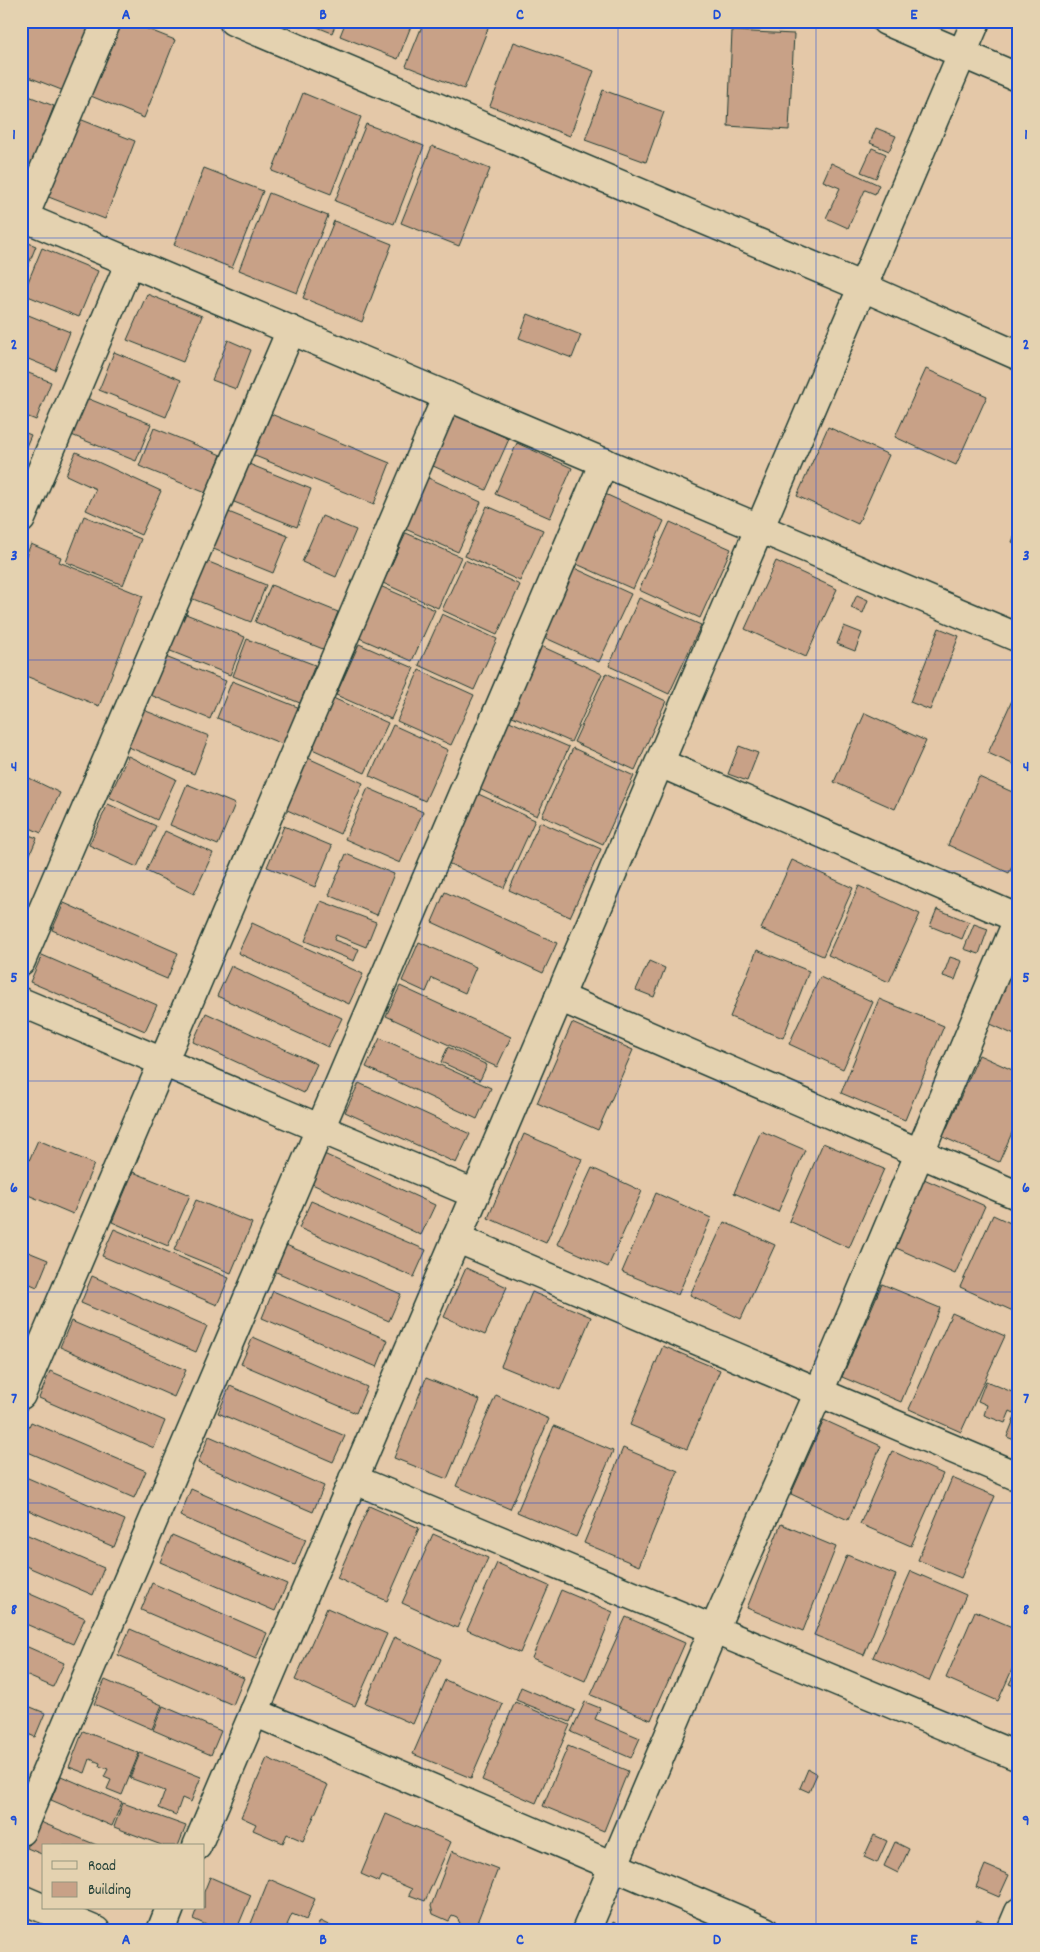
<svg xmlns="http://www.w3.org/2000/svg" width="1040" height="1952" font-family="Dekko,sans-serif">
<rect width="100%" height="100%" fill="#e4c8a8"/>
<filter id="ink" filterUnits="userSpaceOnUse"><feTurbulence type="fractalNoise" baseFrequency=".02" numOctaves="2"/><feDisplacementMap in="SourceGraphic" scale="10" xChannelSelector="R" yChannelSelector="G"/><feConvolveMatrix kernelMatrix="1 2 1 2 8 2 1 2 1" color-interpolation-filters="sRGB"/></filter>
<g filter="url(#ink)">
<!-- building -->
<g fill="#c8a187" stroke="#1f3d34">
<polygon points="21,21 92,21 64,91 21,74"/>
<polygon points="115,21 127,21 175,40 144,118 86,94"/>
<polygon points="302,21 337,21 332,33"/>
<polygon points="346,21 413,21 398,59 340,36"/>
<polygon points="424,21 491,21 464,89 406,66"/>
<polygon points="732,31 794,34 789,130 728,126"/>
<polygon points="514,42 594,71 570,136 490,106"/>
<polygon points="603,90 664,112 646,162 585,140"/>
<polygon points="21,93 54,106 28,173 21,170"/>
<polygon points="303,93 361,117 331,194 272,171"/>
<polygon points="77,118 135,141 105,219 46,196"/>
<polygon points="366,124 424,146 394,224 335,201"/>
<polygon points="876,128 896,136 889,151 870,143"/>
<polygon points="432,146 490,169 459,246 401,223"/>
<polygon points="872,148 886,154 876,178 861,172"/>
<polygon points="831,163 879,185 875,194 865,190 848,228 826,218 840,188 823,181"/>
<polygon points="204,168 263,191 232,268 174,245"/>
<polygon points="269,193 328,216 297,293 239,270"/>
<polygon points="334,221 392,244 362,322 303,298"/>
<polygon points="21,240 36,246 21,283"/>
<polygon points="42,248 98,271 79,317 23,294"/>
<polygon points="147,294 202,316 183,362 127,340"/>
<polygon points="21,312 70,332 55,370 21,356"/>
<polygon points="528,314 581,335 572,358 519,338"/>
<polygon points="228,340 251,350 236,389 212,380"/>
<polygon points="114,352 181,380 166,417 99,390"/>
<polygon points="926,369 987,396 956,465 895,437"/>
<polygon points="21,370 51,382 36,420 21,414"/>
<polygon points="84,397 151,424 136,461 69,434"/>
<polygon points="266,412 390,463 374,504 250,454"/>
<polygon points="454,414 509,439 486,490 431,465"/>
<polygon points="828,427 889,455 858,524 797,496"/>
<polygon points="154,428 221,455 206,493 139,466"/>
<polygon points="21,431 31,435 21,458"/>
<polygon points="517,443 572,468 550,518 495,494"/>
<polygon points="76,452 161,491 141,535 86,510 96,489 66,475"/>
<polygon points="244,462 311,489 297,527 229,500"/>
<polygon points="426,477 481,502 458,552 403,528"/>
<polygon points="603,493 664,521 633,589 572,562"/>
<polygon points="487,506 543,530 520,581 465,556"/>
<polygon points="221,509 288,536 273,573 206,546"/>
<polygon points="84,516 141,539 123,585 66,562"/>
<polygon points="322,516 356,530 336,577 302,562"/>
<polygon points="670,522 731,549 700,618 639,590"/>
<polygon points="1019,525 1019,545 1012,542"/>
<polygon points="406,533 461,557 438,608 383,583"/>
<polygon points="31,544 61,557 59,562 143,596 99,706 21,674 21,567"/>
<polygon points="199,558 266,585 251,622 183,595"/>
<polygon points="465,560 520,585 497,635 442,610"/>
<polygon points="776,561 837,589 806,657 745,629"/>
<polygon points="570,566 631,594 599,662 539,635"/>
<polygon points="271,585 338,612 323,649 255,622"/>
<polygon points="380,586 435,610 412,661 357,637"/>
<polygon points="857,595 868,600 863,613 851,608"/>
<polygon points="639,598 701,625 669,694 609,666"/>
<polygon points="178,611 245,637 230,675 163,648"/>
<polygon points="442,614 497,639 474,690 419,665"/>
<polygon points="844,626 862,633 855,651 837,644"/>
<polygon points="939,628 959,636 930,710 910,702"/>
<polygon points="247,639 315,665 300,703 233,676"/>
<polygon points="359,644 414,668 391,719 336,695"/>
<polygon points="541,646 602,674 571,742 510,715"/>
<polygon points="158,654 226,681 210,719 143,692"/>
<polygon points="419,670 474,695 451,745 397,721"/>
<polygon points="606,673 666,701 635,770 574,742"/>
<polygon points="232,681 300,708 285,745 217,718"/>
<polygon points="1019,685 1019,767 988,753"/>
<polygon points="333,698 388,723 365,773 310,748"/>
<polygon points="141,709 209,736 194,774 126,746"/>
<polygon points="865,713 926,741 895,809 834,782"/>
<polygon points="507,720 569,747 537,816 477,788"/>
<polygon points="393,725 448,750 425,801 370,776"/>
<polygon points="739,746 758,753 747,781 728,774"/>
<polygon points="573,748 634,776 603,844 542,816"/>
<polygon points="128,756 176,779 157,820 109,797"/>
<polygon points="308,758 363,783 340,834 285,809"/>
<polygon points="21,774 60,793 41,833 21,824"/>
<polygon points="979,777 1019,795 1019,852 1009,873 948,845"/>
<polygon points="187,784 235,804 218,845 170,825"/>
<polygon points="368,788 423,812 400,863 345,839"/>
<polygon points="474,792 535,820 504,888 443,861"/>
<polygon points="108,804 156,826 137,867 89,845"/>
<polygon points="540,822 601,849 570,917 509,890"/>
<polygon points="284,826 332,846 315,887 267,867"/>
<polygon points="165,831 213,853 194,894 146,871"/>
<polygon points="21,832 37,838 21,875"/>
<polygon points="346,854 394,874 377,915 329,895"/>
<polygon points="792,860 853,888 823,956 761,929"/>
<polygon points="859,886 920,914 889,982 828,955"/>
<polygon points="445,892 557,943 543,973 432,922"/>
<polygon points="321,901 376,922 366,947 336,935 334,940 359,949 354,961 305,941"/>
<polygon points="64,903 178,953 167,979 52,930"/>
<polygon points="937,909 969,922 962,939 930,926"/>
<polygon points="252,923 363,974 349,1004 238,953"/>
<polygon points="974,924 988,929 979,954 964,949"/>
<polygon points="419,942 476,967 465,993 432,978 426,992 402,981"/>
<polygon points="757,950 809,971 783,1038 730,1017"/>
<polygon points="1015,953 1019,955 1019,1037 984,1021"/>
<polygon points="42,955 157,1005 145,1031 30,982"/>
<polygon points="950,957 962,961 955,980 943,976"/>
<polygon points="649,961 665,968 654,997 636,990"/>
<polygon points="231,966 342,1018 328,1047 217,996"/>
<polygon points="820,977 873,1002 843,1069 789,1044"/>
<polygon points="400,986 511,1037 497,1067 386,1016"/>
<polygon points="879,999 944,1026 905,1120 841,1093"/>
<polygon points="206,1013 317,1064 304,1093 193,1042"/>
<polygon points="572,1023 633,1050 598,1130 537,1103"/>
<polygon points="380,1038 491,1088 477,1119 366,1067"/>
<polygon points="448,1047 487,1065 480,1080 441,1062"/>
<polygon points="979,1055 1019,1073 1019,1117 999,1162 943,1137"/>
<polygon points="359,1083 470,1134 456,1163 345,1112"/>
<polygon points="761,1131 805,1150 778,1212 734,1193"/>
<polygon points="524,1134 582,1159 546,1243 488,1218"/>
<polygon points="38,1140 94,1164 73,1214 21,1192 21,1179"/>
<polygon points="823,1143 884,1169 849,1248 789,1221"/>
<polygon points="324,1154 435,1205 421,1235 310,1183"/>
<polygon points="592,1168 642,1191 608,1267 557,1244"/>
<polygon points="133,1172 190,1195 168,1246 112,1222"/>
<polygon points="924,1179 985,1206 955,1274 894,1247"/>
<polygon points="656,1193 711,1218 678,1295 622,1272"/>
<polygon points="196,1200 252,1223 231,1273 174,1250"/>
<polygon points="311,1201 426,1250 414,1277 299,1228"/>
<polygon points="993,1215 1019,1227 1019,1298 1013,1311 960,1287"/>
<polygon points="724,1222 775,1245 741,1319 690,1295"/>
<polygon points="114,1229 229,1278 217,1305 102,1256"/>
<polygon points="286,1245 401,1294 389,1321 274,1271"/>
<polygon points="21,1249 48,1260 37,1287 21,1280"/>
<polygon points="466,1268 507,1287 485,1335 444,1317"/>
<polygon points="92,1276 207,1326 196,1352 81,1303"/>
<polygon points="882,1284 940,1308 901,1402 842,1377"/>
<polygon points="273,1291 388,1340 377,1367 262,1318"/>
<polygon points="532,1292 591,1317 560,1390 501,1366"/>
<polygon points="21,1310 29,1313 21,1332"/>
<polygon points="952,1313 1005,1336 961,1432 909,1409"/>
<polygon points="71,1321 186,1370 174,1397 60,1347"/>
<polygon points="253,1337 367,1387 356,1413 241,1364"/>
<polygon points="663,1346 720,1370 687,1449 630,1425"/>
<polygon points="50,1371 165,1421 154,1448 39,1398"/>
<polygon points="426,1378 480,1400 447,1479 394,1458"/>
<polygon points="986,1381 1019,1395 1019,1403 1014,1413 1010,1411 1005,1423 984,1415 987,1405 978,1401"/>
<polygon points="230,1386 345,1436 333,1462 218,1413"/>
<polygon points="496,1395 549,1419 510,1509 456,1486"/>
<polygon points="1018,1409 1019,1409 1019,1442 1007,1437"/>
<polygon points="824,1420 881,1446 848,1520 791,1494"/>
<polygon points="31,1422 146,1471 134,1498 21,1449 21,1444"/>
<polygon points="554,1426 613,1451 576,1537 517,1512"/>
<polygon points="209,1436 324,1486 313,1512 198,1463"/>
<polygon points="623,1448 678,1471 639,1566 584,1543"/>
<polygon points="892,1451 943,1474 911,1546 860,1524"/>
<polygon points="21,1475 125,1520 114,1547 21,1507"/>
<polygon points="952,1478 995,1496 961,1578 918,1560"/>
<polygon points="191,1489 306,1539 295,1565 180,1516"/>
<polygon points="369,1506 419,1528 387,1601 337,1578"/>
<polygon points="781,1524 836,1547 803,1631 747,1608"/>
<polygon points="21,1532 104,1568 93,1595 21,1564"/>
<polygon points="433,1534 488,1558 457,1628 402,1603"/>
<polygon points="172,1535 287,1584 275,1611 160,1562"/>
<polygon points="847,1555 896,1575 864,1655 814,1635"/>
<polygon points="497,1563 549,1586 520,1653 467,1630"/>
<polygon points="911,1571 966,1595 929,1681 873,1657"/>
<polygon points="152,1583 267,1633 256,1659 141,1610"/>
<polygon points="21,1590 85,1618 73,1644 21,1622"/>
<polygon points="561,1590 613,1612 585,1681 532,1658"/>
<polygon points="327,1608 387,1634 355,1706 295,1680"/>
<polygon points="975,1611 1019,1630 1019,1654 998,1701 946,1678"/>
<polygon points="626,1617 685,1643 651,1720 591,1695"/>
<polygon points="130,1629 244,1678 233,1705 118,1655"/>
<polygon points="394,1637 441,1659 413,1724 365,1703"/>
<polygon points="21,1644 64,1663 53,1687 21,1673"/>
<polygon points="1019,1665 1019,1688 1009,1684"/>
<polygon points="105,1680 162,1705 152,1729 94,1704"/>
<polygon points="445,1680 503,1704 471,1778 413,1754"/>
<polygon points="521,1687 575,1710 570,1722 516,1700"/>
<polygon points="515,1702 570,1725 536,1803 482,1780"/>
<polygon points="585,1702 600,1708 595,1719 640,1738 631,1758 571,1732"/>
<polygon points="21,1703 45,1713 35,1737 21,1731"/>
<polygon points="163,1706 221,1731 211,1755 153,1730"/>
<polygon points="83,1731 139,1753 122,1795 107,1789 111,1780 104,1777 108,1769 99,1766 100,1763 90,1759 85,1773 69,1767"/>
<polygon points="568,1746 628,1771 604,1831 543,1806"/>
<polygon points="140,1753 201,1777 191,1802 182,1798 176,1815 159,1808 165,1791 130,1778"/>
<polygon points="267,1758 328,1785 303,1841 287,1834 283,1843 253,1830 256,1824 241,1817"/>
<polygon points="808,1769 817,1774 809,1792 800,1788"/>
<polygon points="61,1776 122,1802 112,1826 51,1800"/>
<polygon points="123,1803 186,1826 178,1846 164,1846 114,1827"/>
<polygon points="386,1814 451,1842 425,1901 409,1895 412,1889 382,1876 379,1882 361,1874"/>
<polygon points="38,1821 99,1846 44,1846 44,1855 27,1848"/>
<polygon points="874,1835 887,1841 877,1863 864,1857"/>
<polygon points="895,1842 909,1849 898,1873 884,1866"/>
<polygon points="452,1851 498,1869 474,1930 461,1925 457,1918 452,1916 449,1921 433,1914 431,1906"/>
<polygon points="985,1865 1009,1875 999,1897 976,1887"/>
<polygon points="210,1877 251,1895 236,1931 220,1931 193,1919 197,1908 204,1908 204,1892"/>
<polygon points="269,1879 315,1899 306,1920 292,1914 287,1925 300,1931 248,1931"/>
<polygon points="977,1919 986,1923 983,1931 973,1931"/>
<polygon points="320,1921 341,1931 315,1931"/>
<polygon points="613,1922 632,1931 610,1931"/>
</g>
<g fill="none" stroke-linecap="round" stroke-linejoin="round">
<defs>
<g id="minor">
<polyline points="233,21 863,287 1019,356"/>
<polyline points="886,21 1019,78"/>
<polyline points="21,216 1019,638"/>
<polyline points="24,217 107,21"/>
<polyline points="21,519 130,262"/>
<polyline points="660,763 1019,919"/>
<polyline points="21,961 291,330"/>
<polyline points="559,997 1019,1196"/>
<polyline points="21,1002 475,1194"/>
<polyline points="456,1238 1019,1477"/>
<polyline points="21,1395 447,396"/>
<polyline points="353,1479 1019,1757"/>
<polyline points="254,1712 765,1931"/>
<polyline points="21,1831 604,462"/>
<polyline points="197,1846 976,21"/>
<polyline points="21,1899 96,1931"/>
<polyline points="161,1931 170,1908"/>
<polyline points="586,1931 714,1629 819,1392 1019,917"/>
<polyline points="1011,1931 1019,1912"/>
</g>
</defs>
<!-- minor casing -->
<use href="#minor" stroke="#1f3d34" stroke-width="31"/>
<!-- minor -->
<use href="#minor" stroke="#e4d2b0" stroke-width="28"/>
</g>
</g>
<!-- grid -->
<path fill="none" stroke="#1d4ed8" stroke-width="1" stroke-opacity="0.55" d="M 224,21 L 224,1931M 422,21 L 422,1931M 618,21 L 618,1931M 816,21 L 816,1931M 21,238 L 1019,238M 21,449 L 1019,449M 21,660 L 1019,660M 21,871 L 1019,871M 21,1081 L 1019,1081M 21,1292 L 1019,1292M 21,1503 L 1019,1503M 21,1714 L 1019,1714"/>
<!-- margin -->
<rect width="1040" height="1952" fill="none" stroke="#e4d2b0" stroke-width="55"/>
<!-- legend -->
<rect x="42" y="1844" width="162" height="65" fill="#e4d2b0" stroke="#95967e"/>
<rect x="52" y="1861" width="25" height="8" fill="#e4d2b0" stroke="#95967e"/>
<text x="88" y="1870" font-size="15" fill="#1f3d34">Road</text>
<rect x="52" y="1882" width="25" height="15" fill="#c8a187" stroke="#95967e"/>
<text x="88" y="1894" font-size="15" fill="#1f3d34">Building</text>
<rect x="28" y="28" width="984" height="1896" fill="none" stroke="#1d4ed8" stroke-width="2"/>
<g font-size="16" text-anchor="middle" font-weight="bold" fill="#1d4ed8">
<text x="126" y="19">A</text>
<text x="323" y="19">B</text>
<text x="520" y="19">C</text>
<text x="717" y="19">D</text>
<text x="914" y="19">E</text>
<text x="14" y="139">1</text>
<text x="1026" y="139">1</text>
<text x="14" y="349">2</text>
<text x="1026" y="349">2</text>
<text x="14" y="560">3</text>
<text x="1026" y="560">3</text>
<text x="14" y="771">4</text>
<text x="1026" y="771">4</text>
<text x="14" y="982">5</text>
<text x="1026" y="982">5</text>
<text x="14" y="1192">6</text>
<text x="1026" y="1192">6</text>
<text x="14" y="1403">7</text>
<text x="1026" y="1403">7</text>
<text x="14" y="1614">8</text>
<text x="1026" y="1614">8</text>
<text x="14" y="1825">9</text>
<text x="1026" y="1825">9</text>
<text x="126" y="1944">A</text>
<text x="323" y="1944">B</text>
<text x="520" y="1944">C</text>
<text x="717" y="1944">D</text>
<text x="914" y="1944">E</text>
</g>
</svg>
